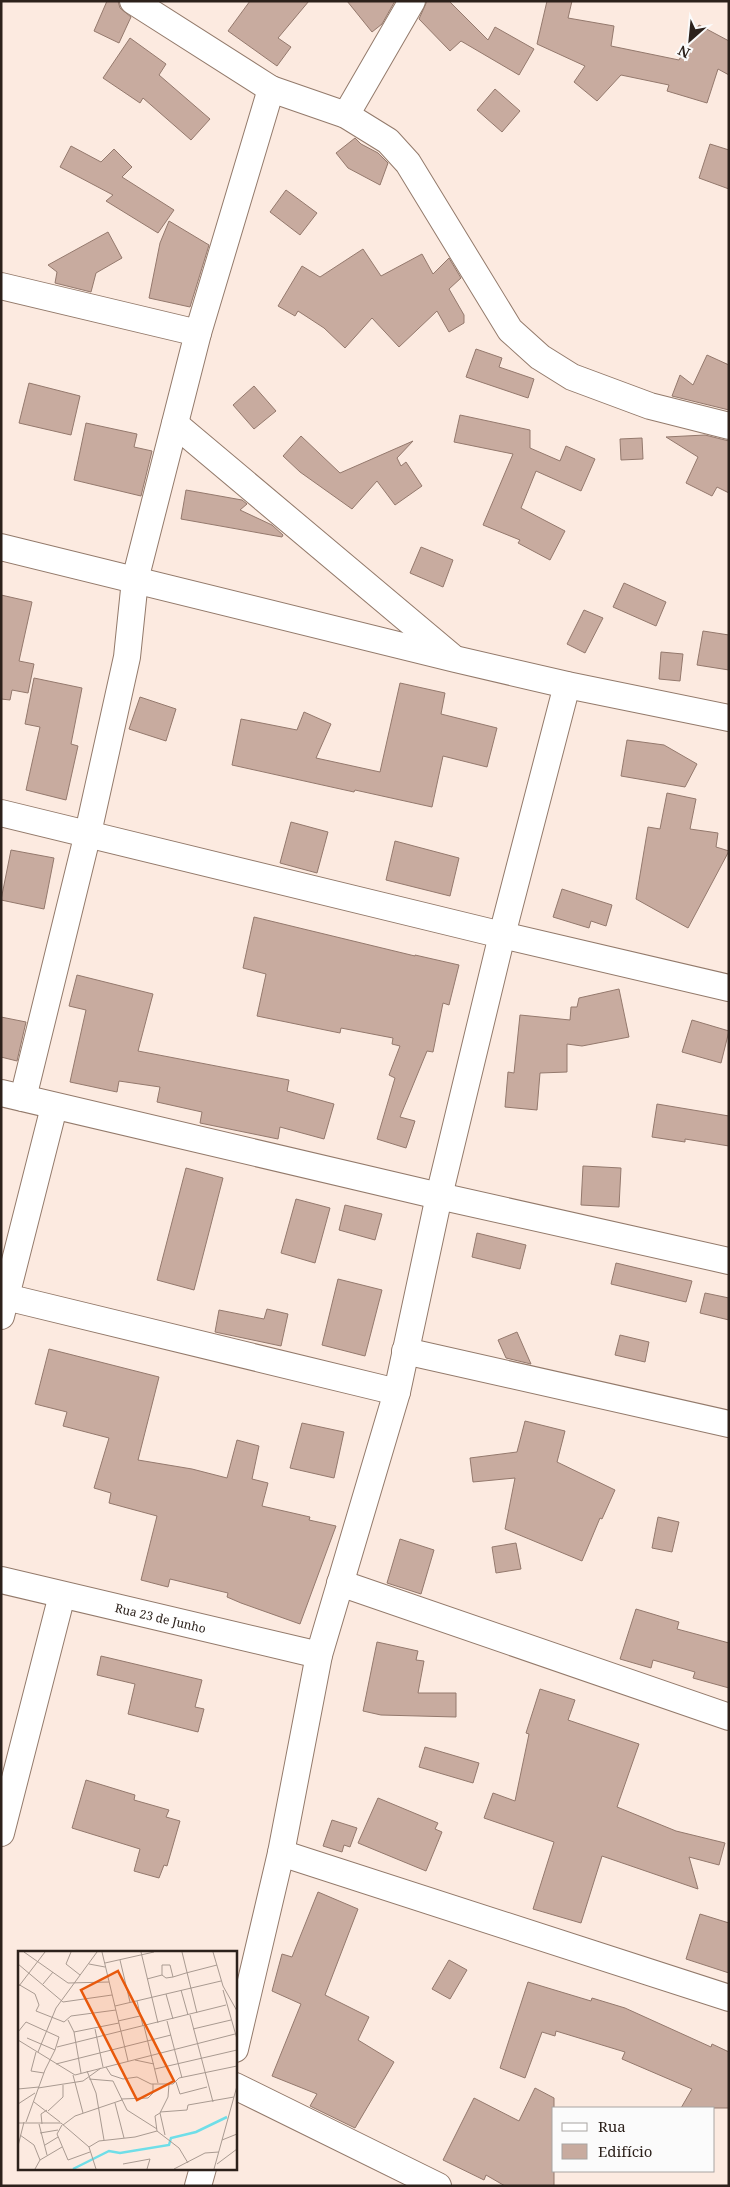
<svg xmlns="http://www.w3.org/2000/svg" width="730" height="2187" font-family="'Noto Serif',serif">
<rect width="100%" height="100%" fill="#fceae0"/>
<!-- building -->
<g fill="#c8ab9f" stroke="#94796d">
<polygon points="107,1 118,1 120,8 131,17 119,43 94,31"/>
<polygon points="250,1 309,1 278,38 291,47 277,66 228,31"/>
<polygon points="347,1 395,1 382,24 372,32"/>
<polygon points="427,1 449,1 488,40 495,27 534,49 519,75 461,41 450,51 419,19"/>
<polygon points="547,1 572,1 568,18 614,26 611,46 679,60 699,25 729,41 729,75 718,69 707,103 667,91 669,85 621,75 597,101 574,82 585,66 537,44"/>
<polygon points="130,38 166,64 159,75 210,119 191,140 143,98 140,103 103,78"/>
<polygon points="495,89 520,111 502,132 477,110"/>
<polygon points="355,138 361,144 378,153 388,163 380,185 348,168 336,153"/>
<polygon points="710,144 729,150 729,189 699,178"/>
<polygon points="71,146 101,162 114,149 132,167 122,177 174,210 158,233 106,201 113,195 60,167"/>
<polygon points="286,190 317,213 300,235 270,212"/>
<polygon points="169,221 209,245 190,307 149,298 160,243"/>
<polygon points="108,232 122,258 96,273 91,292 55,283 57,272 48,265"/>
<polygon points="363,249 381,276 422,254 433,274 449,258 461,278 449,289 464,315 464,323 449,332 437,311 399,347 372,318 345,348 324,328 298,311 295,316 278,306 302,266 320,277"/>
<polygon points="476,349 502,358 499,367 534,379 528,398 466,377"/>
<polygon points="707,355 729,365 729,410 672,396 680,375 693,385"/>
<polygon points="29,383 80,396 71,435 19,423"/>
<polygon points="254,386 276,411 254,429 233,405"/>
<polygon points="460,415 530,430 530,448 560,461 566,446 595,459 581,491 536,471 521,508 565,531 550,560 518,543 520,540 483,525 513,454 454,442"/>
<polygon points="86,423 137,434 134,447 152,451 141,496 74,480"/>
<polygon points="705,435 729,441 729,493 717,487 712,496 686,483 698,457 666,437"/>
<polygon points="301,436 340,473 413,441 397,458 401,466 406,462 422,486 395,505 377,481 352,509 300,472 283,456"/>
<polygon points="642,438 643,459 621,460 620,439"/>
<polygon points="186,490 242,500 247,504 240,510 272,525 283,535 282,537 181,519"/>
<polygon points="421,547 453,560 443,587 410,573"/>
<polygon points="624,583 666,602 656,626 613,607"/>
<polygon points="1,595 32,602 19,661 34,664 28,693 12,690 10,700 1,699"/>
<polygon points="584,610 603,618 585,653 567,644"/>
<polygon points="703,631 729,635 729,670 697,665"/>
<polygon points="661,652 683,654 680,681 659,679"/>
<polygon points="34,678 82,688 71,744 78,746 66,800 26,790 40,727 25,724"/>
<polygon points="400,683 445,693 441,714 497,728 487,767 443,756 432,807 355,790 354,792 232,765 241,719 297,730 304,712 331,724 316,758 380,772"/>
<polygon points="140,697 176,709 166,741 129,729"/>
<polygon points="627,740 664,745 697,764 685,787 621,776"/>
<polygon points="667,793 696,799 690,829 718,833 716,847 729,851 688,928 636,899 648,827 660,829"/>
<polygon points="291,822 328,832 317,873 280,863"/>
<polygon points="395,841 459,858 450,896 386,880"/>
<polygon points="11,850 54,858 44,909 1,900"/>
<polygon points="562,889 612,905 606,926 591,921 589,928 553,917"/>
<polygon points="254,917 415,956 415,955 459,965 449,1005 443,1003 433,1052 427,1051 400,1117 415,1121 406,1148 377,1139 395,1078 389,1075 400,1046 392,1044 393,1038 341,1028 340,1033 257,1016 266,974 243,968"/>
<polygon points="77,975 153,994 138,1051 289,1080 287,1091 334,1104 324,1139 280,1127 278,1139 200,1123 202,1112 157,1102 160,1087 119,1081 117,1092 70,1082 86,1010 69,1006"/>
<polygon points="619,989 629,1037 582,1046 567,1044 567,1072 540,1073 537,1110 505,1107 508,1072 514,1073 520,1015 570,1020 571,1007 577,1007 579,998"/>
<polygon points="1,1017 26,1022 17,1061 1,1057"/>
<polygon points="692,1020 729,1031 721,1063 682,1052"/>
<polygon points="657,1104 729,1116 729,1146 685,1139 685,1142 652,1137"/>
<polygon points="583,1166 621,1168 619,1207 581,1205"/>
<polygon points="186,1168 223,1178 194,1290 157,1280"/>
<polygon points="296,1199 330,1208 315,1263 281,1253"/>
<polygon points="345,1205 382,1214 375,1240 339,1230"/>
<polygon points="477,1233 526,1245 520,1269 472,1257"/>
<polygon points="616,1263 692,1281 686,1302 611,1284"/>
<polygon points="338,1279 382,1290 365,1356 322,1345"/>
<polygon points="705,1293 729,1298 729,1320 700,1313"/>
<polygon points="267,1309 288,1314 281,1346 215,1332 219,1310 264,1319"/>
<polygon points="517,1332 531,1364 506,1358 498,1340"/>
<polygon points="620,1335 649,1342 645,1362 615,1355"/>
<polygon points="49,1349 159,1377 138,1460 192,1469 227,1478 237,1440 259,1446 252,1479 268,1483 262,1506 310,1517 309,1520 336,1526 300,1624 241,1603 227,1597 228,1593 170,1579 168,1587 141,1580 157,1516 109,1503 111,1493 94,1488 109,1438 63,1426 67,1412 35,1404"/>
<polygon points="525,1421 565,1431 557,1462 615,1490 602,1519 600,1518 582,1561 505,1529 515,1478 473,1482 470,1458 517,1452"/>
<polygon points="302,1423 344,1432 334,1478 290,1468"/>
<polygon points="658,1517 679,1522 672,1552 652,1548"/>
<polygon points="400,1539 434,1550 421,1594 387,1583"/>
<polygon points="516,1543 521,1569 496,1573 492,1547"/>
<polygon points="636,1609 679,1622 677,1629 729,1643 729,1688 693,1678 695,1672 653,1660 651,1668 620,1659"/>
<polygon points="377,1642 418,1651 416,1660 424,1661 418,1693 456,1693 456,1717 381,1715 363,1711"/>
<polygon points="101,1656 202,1680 195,1707 204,1709 198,1732 128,1714 135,1684 97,1675"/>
<polygon points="540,1689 575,1700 568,1720 639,1744 617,1807 676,1831 725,1843 719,1865 689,1857 698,1889 602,1856 581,1923 533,1909 554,1842 484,1818 493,1793 515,1801 529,1734 526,1733"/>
<polygon points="425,1747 479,1763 473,1783 419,1767"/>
<polygon points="86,1780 135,1795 134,1800 169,1810 166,1817 180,1821 167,1866 164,1865 159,1878 134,1871 140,1849 72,1828"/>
<polygon points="378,1798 438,1823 435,1829 442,1832 426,1871 358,1843"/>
<polygon points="332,1820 357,1828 350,1847 344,1845 342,1852 323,1846"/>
<polygon points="318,1892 358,1909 325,1995 369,2017 358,2040 394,2062 355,2128 310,2106 317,2094 272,2076 301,2004 272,1991 282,1954 292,1957"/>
<polygon points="700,1914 729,1923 729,1973 686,1959"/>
<polygon points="449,1960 467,1970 450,1999 432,1989"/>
<polygon points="528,1982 591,2001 592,1998 625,2008 711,2047 712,2044 729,2052 729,2108 681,2108 692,2089 622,2059 625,2052 556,2031 555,2036 542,2032 525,2078 500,2068"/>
<polygon points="535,2088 554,2098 554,2186 505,2186 486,2175 484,2180 443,2160 474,2098 519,2121"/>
</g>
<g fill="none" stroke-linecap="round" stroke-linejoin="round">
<defs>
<g id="minor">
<polyline points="133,1 271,89 346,115 388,141 408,163 510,330 540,357 572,377 650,406 729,426"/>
<polyline points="346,115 412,1"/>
<polyline points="1,286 198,333"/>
<polyline points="175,424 451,656"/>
<polyline points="1,547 455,659 567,685 729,718"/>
<polyline points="1,813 502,935 729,988"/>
<polyline points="1,1093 439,1196 729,1261"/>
<polyline points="23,1098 88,833 127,657 135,580 198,333 271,89"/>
<polyline points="6,1297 397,1392"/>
<polyline points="1,1316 54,1107"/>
<polyline points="405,1351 729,1424"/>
<path id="s1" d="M 1,1580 L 319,1655"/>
<polyline points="340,1583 729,1717"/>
<polyline points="1,1833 62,1595"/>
<polyline points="281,1853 729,1998"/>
<polyline points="235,2049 281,1853 319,1655 397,1392 439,1196 502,935 567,685"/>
<polyline points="235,2086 438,2186"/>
<polyline points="198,2186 203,2168"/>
</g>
</defs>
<!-- minor casing -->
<use href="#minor" stroke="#937a6b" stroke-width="28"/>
<!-- minor -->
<use href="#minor" stroke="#fff" stroke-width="26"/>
</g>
<g text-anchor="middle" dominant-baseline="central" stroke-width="4.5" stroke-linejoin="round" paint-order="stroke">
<!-- street labels -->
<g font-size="12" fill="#2c211b" stroke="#fbfbfb">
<text stroke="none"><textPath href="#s1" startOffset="164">Rua 23 de Junho</textPath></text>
</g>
</g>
<!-- overview -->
<g transform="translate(18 1951)">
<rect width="219" height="219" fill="#fceae0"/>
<path fill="none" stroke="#6fdee8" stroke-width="2.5" d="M 55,218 L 91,200 L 102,202 L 151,194 L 153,187 L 178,181 L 209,166"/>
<path fill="none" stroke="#a99a91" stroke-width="1" d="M 6,1 L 50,32 L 91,31M 53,1 L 48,13 L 62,24M 84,1 L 110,110M 123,1 L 140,72M 164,1 L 179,62M 195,1 L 205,35 L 219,60M 102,9 L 112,51M 87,12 L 136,1M 0,13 L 45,51 L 94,44M 71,13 L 87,16M 155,26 L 152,14 L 144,14 L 144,24 L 148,27 L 155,26 L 168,22 L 199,14M 129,28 L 144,24M 0,33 L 17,43 L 21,54 L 18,60 L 46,71 L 53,65 L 98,59M 25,33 L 35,21M 1,35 L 27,1M 163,39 L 170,64M 205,39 L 219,88M 148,43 L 155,68M 119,50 L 125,75M 97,55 L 203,30M 172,64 L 195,151M 50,69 L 56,81 L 63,122M 100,70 L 122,65M 149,70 L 164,127M 126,75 L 140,132M 77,78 L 85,116M 175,78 L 213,69M 0,81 L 8,71 L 41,86 L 37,99 L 9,87M 56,81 L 101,72M 0,89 L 57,124 L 217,83M 39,96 L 208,54M 18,101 L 13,120 L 26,122M 20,101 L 38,57 L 79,1M 117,109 L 136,113M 38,113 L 153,84M 88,116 L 93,124 L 105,128 L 119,126 L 133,133 L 155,133 L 161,127 L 219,115M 137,118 L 219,99M 69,120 L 78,142 L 86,189M 55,124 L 65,162M 71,128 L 95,130 L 109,159 L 139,178M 158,131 L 162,143 L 189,136M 151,133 L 150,146 L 142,162 L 137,165 L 139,180 L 161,197 L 170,212M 20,137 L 65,130 L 83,117M 0,138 L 21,136M 103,148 L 130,147 L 135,142 L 135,133M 16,151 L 42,171M 97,152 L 106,187M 0,153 L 17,142M 30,160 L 45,146 L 45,134M 142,161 L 169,159 L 170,154 L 216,146M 142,162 L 147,184M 8,171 L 27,119 L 37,99M 0,172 L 43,172 L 71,196 L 78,218M 21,173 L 29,204M 24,173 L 23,163 L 29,159M 44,174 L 39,183 L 50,209 L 72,201M 45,174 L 57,165 L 104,149M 22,182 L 40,179M 2,184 L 16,194 L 22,209M 204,189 L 219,183M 27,194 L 40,186M 0,195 L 6,171M 71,196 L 81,190 L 117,186 L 139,180M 105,213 L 132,208 L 129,218M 199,213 L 219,198M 17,218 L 22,209 L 44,196M 156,218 L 187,202 L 201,201M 196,218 L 219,135"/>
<path fill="#e8590c" fill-opacity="0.15" stroke="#e8590c" stroke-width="2.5" d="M 100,20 L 156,130 L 119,149 L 63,39 Z"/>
<rect width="219" height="219" fill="none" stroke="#2c211b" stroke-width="2.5"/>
</g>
<!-- border -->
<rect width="730" height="2187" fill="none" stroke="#2c211b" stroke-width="5"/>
<!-- legend -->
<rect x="552" y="2107" width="162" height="65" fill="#fbfbfb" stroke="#a8a4a1"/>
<rect x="562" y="2123" width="25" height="8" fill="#ffffff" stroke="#a8a4a1"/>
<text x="598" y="2132" font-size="15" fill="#2c211b">Rua</text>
<rect x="562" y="2144" width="25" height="15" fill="#c8ab9f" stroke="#a8a4a1"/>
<text x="598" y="2157" font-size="15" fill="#2c211b">Edifício</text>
<!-- north arrow -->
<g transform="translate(690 40) rotate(207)" stroke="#fbfbfb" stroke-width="4" paint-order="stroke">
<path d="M0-4L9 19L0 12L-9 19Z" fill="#2c211b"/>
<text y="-8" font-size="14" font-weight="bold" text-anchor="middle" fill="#2c211b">N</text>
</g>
</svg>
